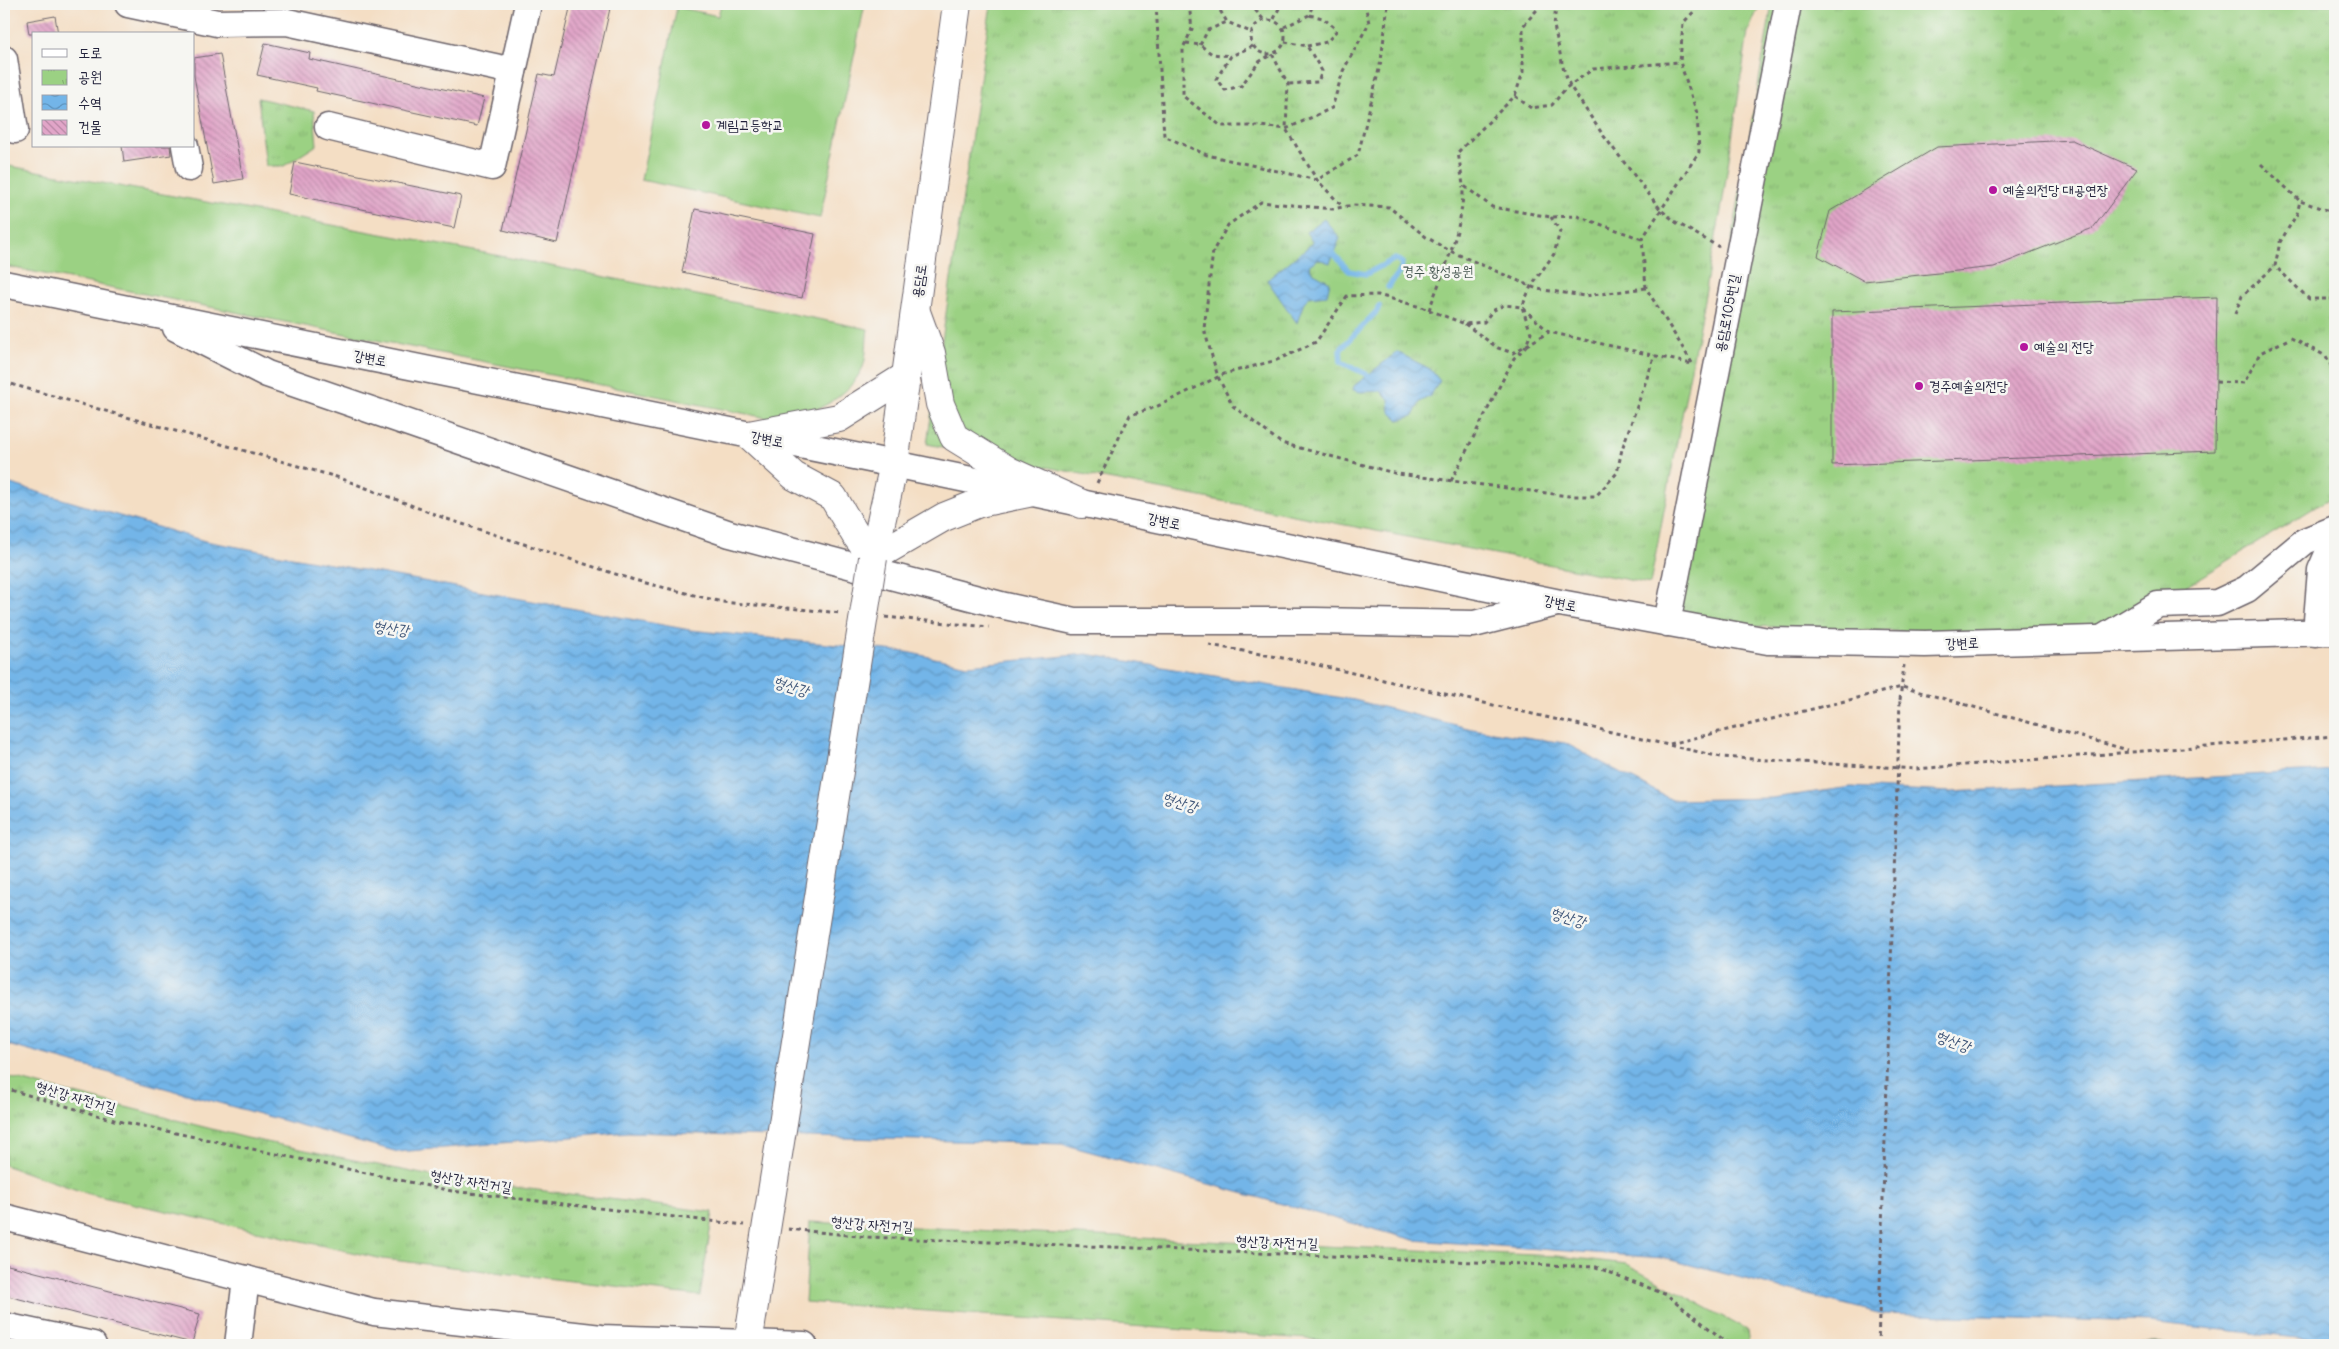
<svg xmlns="http://www.w3.org/2000/svg" width="2339" height="1349" font-family="Delius,'Poor Story',sans-serif">
<defs>
<pattern id="forest-firs" width="22" height="20" patternUnits="userSpaceOnUse" patternTransform="scale(1.25)"><rect width="22" height="20" fill="#7cb371"/><path d="M5 1l3.5 6h-7zM16 11l3.5 6h-7z" fill="#65915e"/></pattern>
<pattern id="park-tufts" width="24" height="20" patternUnits="userSpaceOnUse" patternTransform="scale(1.25)"><rect width="24" height="20" fill="#9bd183"/><path d="M3 7l-1-3M5 7V3M7 7l1-3M15 17l-1-3M17 17v-4M19 17l1-3" fill="none" stroke="#85b372"/></pattern>
<pattern id="water-waves" width="16" height="10" patternUnits="userSpaceOnUse" patternTransform="scale(1.25)"><rect width="16" height="10" fill="#73b5e8"/><path d="M0 5q4-4 8 0t8 0" fill="none" stroke="#5e93bd"/></pattern>
<pattern id="building-back-hatch" width="6" height="6" patternUnits="userSpaceOnUse" patternTransform="scale(1.25)"><rect width="6" height="6" fill="#e1a5c8"/><path d="M-1 5l2 2M0 0l6 6M5-1l2 2" fill="none" stroke="#b686a4"/></pattern>
</defs>
<rect width="100%" height="100%" fill="#f6f6f2"/>
<filter id="ink" filterUnits="userSpaceOnUse"><feTurbulence type="fractalNoise" baseFrequency=".02" numOctaves="2"/><feDisplacementMap in="SourceGraphic" scale="10" xChannelSelector="R" yChannelSelector="G"/><feConvolveMatrix kernelMatrix="1 2 1 2 8 2 1 2 1" color-interpolation-filters="sRGB"/></filter>
<filter id="wash" filterUnits="userSpaceOnUse"><feTurbulence type="fractalNoise" baseFrequency=".0096" numOctaves="4" result="noise"/><feDisplacementMap in="SourceGraphic" scale="20" xChannelSelector="R" yChannelSelector="G"/><feGaussianBlur stdDeviation="1.12" result="paint"/><feColorMatrix in="noise" values="0 0 0 0 0 0 0 0 0 0 0 0 0 0 0 0 0 1.4 0 .05"/><feComposite in="paint" operator="in"/></filter>
<g filter="url(#wash)">
<rect width="100%" height="100%" fill="#f4dec4"/>
<!-- green -->
<g fill="#9bd183" stroke="#5e7a5f">
<polygon points="721,4 865,4 820,218 641,180 677,7 718,16"/>
<path d="M 4,165 L 485,253 L 868,329 C 866,340 867,357 863,367 C 847,400 818,409 787,422 L 4,266 Z"/>
</g>
<!-- forest -->
<polygon fill="url(#forest-firs)" stroke="#4f6a56" points="2330,1342 2333,1345 2059,1345"/>
<!-- park -->
<g fill="url(#park-tufts)" stroke="#5e7a5f">
<polygon points="991,4 1760,4 1748,32 1722,205 1650,584 927,444"/>
<polygon points="1772,4 2335,4 2335,495 2101,639 1667,623"/>
<polygon points="258,98 314,111 317,145 284,166 266,166"/>
<polygon points="4,1076 247,1138 441,1178 713,1212 700,1296 383,1259 89,1194 4,1165"/>
<polygon points="810,1222 1180,1240 1557,1256 1627,1264 1747,1330 1749,1345 1389,1345 805,1302"/>
</g>
<!-- water -->
<g fill="url(#water-waves)" stroke="#4a6c92">
<polygon points="1324,219 1340,238 1330,263 1318,259 1309,265 1312,272 1330,282 1327,295 1309,297 1304,302 1297,323 1267,280 1313,243 1306,232"/>
<polygon points="1397,352 1430,369 1440,381 1430,396 1420,402 1413,416 1399,420 1390,412 1389,399 1381,391 1361,392 1353,390 1354,386"/>
<polygon points="4,482 205,541 690,630 906,652 968,665 1087,654 1354,700 1472,729 1565,743 1672,800 1772,798 1851,787 1951,792 2335,770 2335,1342 2149,1322 1882,1314 1663,1258 1414,1240 1062,1144 628,1132 398,1152 4,1044"/>
</g>
<g fill="none" stroke-linecap="round" stroke-linejoin="round">
<!-- stream -->
<g stroke="#73b5e8" stroke-width="5.5">
<polyline points="1334,254 1349,271 1366,274 1395,259 1402,262 1401,270 1388,287"/>
<polyline points="1368,375 1341,362 1340,350 1377,311 1379,306"/>
</g>
</g>
<g id="blocks">
<!-- building -->
<g fill="url(#building-back-hatch)">
<polygon points="571,4 611,4 557,243 503,230 539,74 554,77"/>
<polygon points="55,16 58,34 29,34 27,21"/>
<polygon points="265,43 310,53 309,59 484,98 477,126 316,91 317,88 257,75"/>
<polygon points="220,54 243,179 214,184 194,76 194,58"/>
<polygon points="2072,140 2137,169 2093,228 1994,267 1864,281 1818,256 1830,211 1937,147"/>
<polygon points="122,146 170,146 171,155 124,162"/>
<polygon points="295,162 461,196 454,228 289,194"/>
<polygon points="695,209 815,234 802,298 682,272"/>
<polygon points="2217,297 2215,451 1832,465 1832,312"/>
<polygon points="4,1264 200,1314 192,1343 4,1295"/>
</g>
</g>
</g>
<g filter="url(#ink)">
<use href="#blocks" fill-opacity="0" stroke="#6c646b" stroke-width="1"/>
<g fill="none" stroke-linecap="round" stroke-linejoin="round">
<defs>
<g id="minor">
<polyline points="128,4 217,23 287,22 513,71"/>
<polyline points="4,59 15,130"/>
<polyline points="328,127 492,167 528,4"/>
<polyline points="185,146 189,168"/>
<polyline points="4,284 894,464 1560,603 1768,641 1925,644 2335,632"/>
<polyline points="176,328 267,374 730,534 1005,606 1074,621 1315,621 1474,624 1553,604"/>
<polyline points="1667,623 1788,4"/>
<polyline points="2316,633 2321,570 2335,538"/>
<polyline points="2103,638 2158,605 2217,603 2247,589 2305,541 2335,529"/>
<polyline points="4,1217 374,1312 601,1338 804,1345"/>
<polyline points="4,1326 93,1345"/>
<polyline points="238,1345 246,1279"/>
</g>
<g id="major">
<polyline points="916,312 931,353 940,404 954,437 1009,471 1082,504"/>
<polyline points="749,435 794,476 833,497 855,534 873,558"/>
<polyline points="749,435 839,418 906,376"/>
<polyline points="873,558 894,464 957,4"/>
<polyline points="873,558 944,517 979,503 1028,493"/>
<polyline points="748,1345 751,1324"/>
</g>
</defs>
<!-- minor casing -->
<use href="#minor" stroke="#6c646b" stroke-width="29"/>
<!-- major casing -->
<use href="#major" stroke="#6c646b" stroke-width="30"/>
<!-- path -->
<g stroke="#6c646b" stroke-width="3" stroke-dasharray="4 4" stroke-linecap="butt">
<polyline points="1156,4 1164,136 1207,155 1317,180 1358,155 1381,61 1388,4"/>
<polyline points="1189,4 1192,29 1183,48 1183,96 1221,126 1260,126 1286,129 1332,108 1343,71 1369,23 1365,4"/>
<polyline points="1216,4 1227,22 1251,32"/>
<polyline points="1250,4 1263,19"/>
<polyline points="1542,4 1523,26 1523,72 1515,96 1458,152 1463,185 1492,207 1551,217 1577,216 1642,239"/>
<polyline points="1556,4 1554,26 1563,67 1570,86 1603,135 1661,210 1677,223 1719,247"/>
<polyline points="1274,19 1281,4"/>
<circle cx="1268" cy="37" r="17"/>
<polyline points="1284,27 1309,15 1313,4"/>
<polyline points="1285,42 1307,46 1322,71 1318,82 1288,84"/>
<polyline points="1186,43 1200,45 1212,54 1231,56"/>
<polyline points="1200,45 1208,30 1227,22"/>
<polyline points="1253,46 1231,56 1216,79 1225,90 1241,86 1259,62 1272,54 1288,84 1286,129 1317,180 1342,206"/>
<polyline points="1307,46 1327,42 1337,30 1323,18 1309,15"/>
<polyline points="1515,96 1531,108 1552,105 1566,88 1593,69 1680,62"/>
<polyline points="2261,164 2300,201"/>
<polyline points="2335,213 2300,201 2297,214 2280,242 2275,266 2309,299 2335,299"/>
<polyline points="1646,288 1585,296 1537,289 1450,251 1426,237 1389,207 1353,205 1333,209 1261,202 1228,225 1213,251 1204,329 1218,377 1233,406 1281,443 1398,474 1569,496 1596,496 1617,473 1622,449 1655,355"/>
<path d="M 1429,310 C 1443,271 1464,228 1463,186"/>
<polyline points="2235,314 2242,296 2275,266"/>
<polyline points="1465,324 1498,348 1513,353 1549,332"/>
<polyline points="1692,363 1646,288 1642,239 1699,152 1697,113 1680,62 1683,23 1701,4"/>
<polyline points="4,382 340,478 447,519 634,580 722,602 842,613"/>
<polyline points="2216,382 2244,383 2260,353 2291,338 2326,356 2335,373"/>
<polyline points="1451,481 1514,358 1525,348 1531,333 1522,307 1531,286 1554,254 1560,231 1551,217"/>
<polyline points="1097,483 1130,415 1156,407 1224,374 1277,360 1316,342 1347,296 1378,295 1424,308 1465,324 1484,322 1492,311 1504,305 1522,307 1549,332 1692,364"/>
<polyline points="885,617 989,627"/>
<polyline points="1209,645 1300,661 1721,757 1915,769 2335,736"/>
<polyline points="1900,700 1904,665"/>
<polyline points="1670,744 1902,687 2128,750"/>
<polyline points="4,1088 114,1120 452,1191 744,1225"/>
<polyline points="788,1229 868,1237 1596,1267 1667,1295 1730,1345"/>
</g>
<!-- minor -->
<use href="#minor" stroke="#fff" stroke-width="26"/>
<!-- major -->
<use href="#major" stroke="#fff" stroke-width="28"/>
<defs>
<polyline id="major-bridge" points="751,1324 873,558"/>
</defs>
<!-- major-bridge casing -->
<use href="#major-bridge" stroke="#6c646b" stroke-width="30" stroke-linecap="butt"/>
<!-- path-bridge -->
<polyline stroke="#6c646b" stroke-width="3" stroke-dasharray="4 4" stroke-linecap="butt" points="1878,1345 1900,700"/>
<!-- major-bridge -->
<use href="#major-bridge" stroke="#fff" stroke-width="28"/>
</g>
</g>
<!-- markers -->
<g fill="#b5179e" stroke="#f6f6f2" stroke-width="2">
<circle cx="706" cy="125" r="5"/>
<circle cx="1993" cy="190" r="5"/>
<circle cx="2024" cy="347" r="5"/>
<circle cx="1919" cy="386" r="5"/>
</g>
<g text-anchor="middle" dominant-baseline="central" stroke-width="5" stroke-linejoin="round" paint-order="stroke">
<!-- poi labels -->
<g font-size="14" fill="#22223b" stroke="#f6f6f2" text-anchor="start">
<text x="716" y="125">계림고등학교</text>
<text x="2003" y="190">예술의전당 대공연장</text>
<text x="2034" y="347">예술의 전당</text>
<text x="1929" y="386">경주예술의전당</text>
</g>
<!-- park labels -->
<g font-size="14" fill="#465751" stroke="#f6f6f2">
<text x="1438" y="271">경주 황성공원</text>
</g>
<!-- street labels -->
<g font-size="14" fill="#22223b" stroke="#f6f6f2">
<text transform="translate(919 281) rotate(-82)">용담로</text>
<text transform="translate(1727 313) rotate(-79)">용담로105번길</text>
<text transform="translate(370 358) rotate(11)">강변로</text>
<text transform="translate(767 439) rotate(11)">강변로</text>
<text transform="translate(1164 521) rotate(12)">강변로</text>
<text transform="translate(1560 603) rotate(12)">강변로</text>
<text transform="translate(1962 643) rotate(-2)">강변로</text>
<text transform="translate(76 1097) rotate(16)">형산강 자전거길</text>
<text transform="translate(471 1181) rotate(9)">형산강 자전거길</text>
<text transform="translate(872 1224) rotate(4)">형산강 자전거길</text>
<text transform="translate(1277 1242) rotate(2)">형산강 자전거길</text>
</g>
<!-- water labels -->
<g font-size="15" font-style="italic" fill="#3e5578" stroke="#f6f6f2">
<text transform="translate(391 628) rotate(7)">형산강</text>
<text transform="translate(791 686) rotate(17)">형산강</text>
<text transform="translate(1180 802) rotate(17)">형산강</text>
<text transform="translate(1568 917) rotate(17)">형산강</text>
<text transform="translate(1953 1041) rotate(19)">형산강</text>
</g>
</g>
<!-- margin -->
<rect width="2339" height="1349" fill="none" stroke="#f6f6f2" stroke-width="20"/>
<!-- legend -->
<rect x="32" y="32" width="162" height="115" fill="#f6f6f2" stroke="#a1a1a9"/>
<rect x="42" y="49" width="25" height="8" fill="#ffffff" stroke="#a1a1a9"/>
<text x="78" y="58" font-size="15" fill="#22223b">도로</text>
<rect x="42" y="70" width="25" height="15" fill="url(#park-tufts)" stroke="#a1a1a9"/>
<text x="78" y="82" font-size="15" fill="#22223b">공원</text>
<rect x="42" y="95" width="25" height="15" fill="url(#water-waves)" stroke="#a1a1a9"/>
<text x="78" y="108" font-size="15" fill="#22223b">수역</text>
<rect x="42" y="120" width="25" height="15" fill="url(#building-back-hatch)" stroke="#a1a1a9"/>
<text x="78" y="132" font-size="15" fill="#22223b">건물</text>
</svg>
